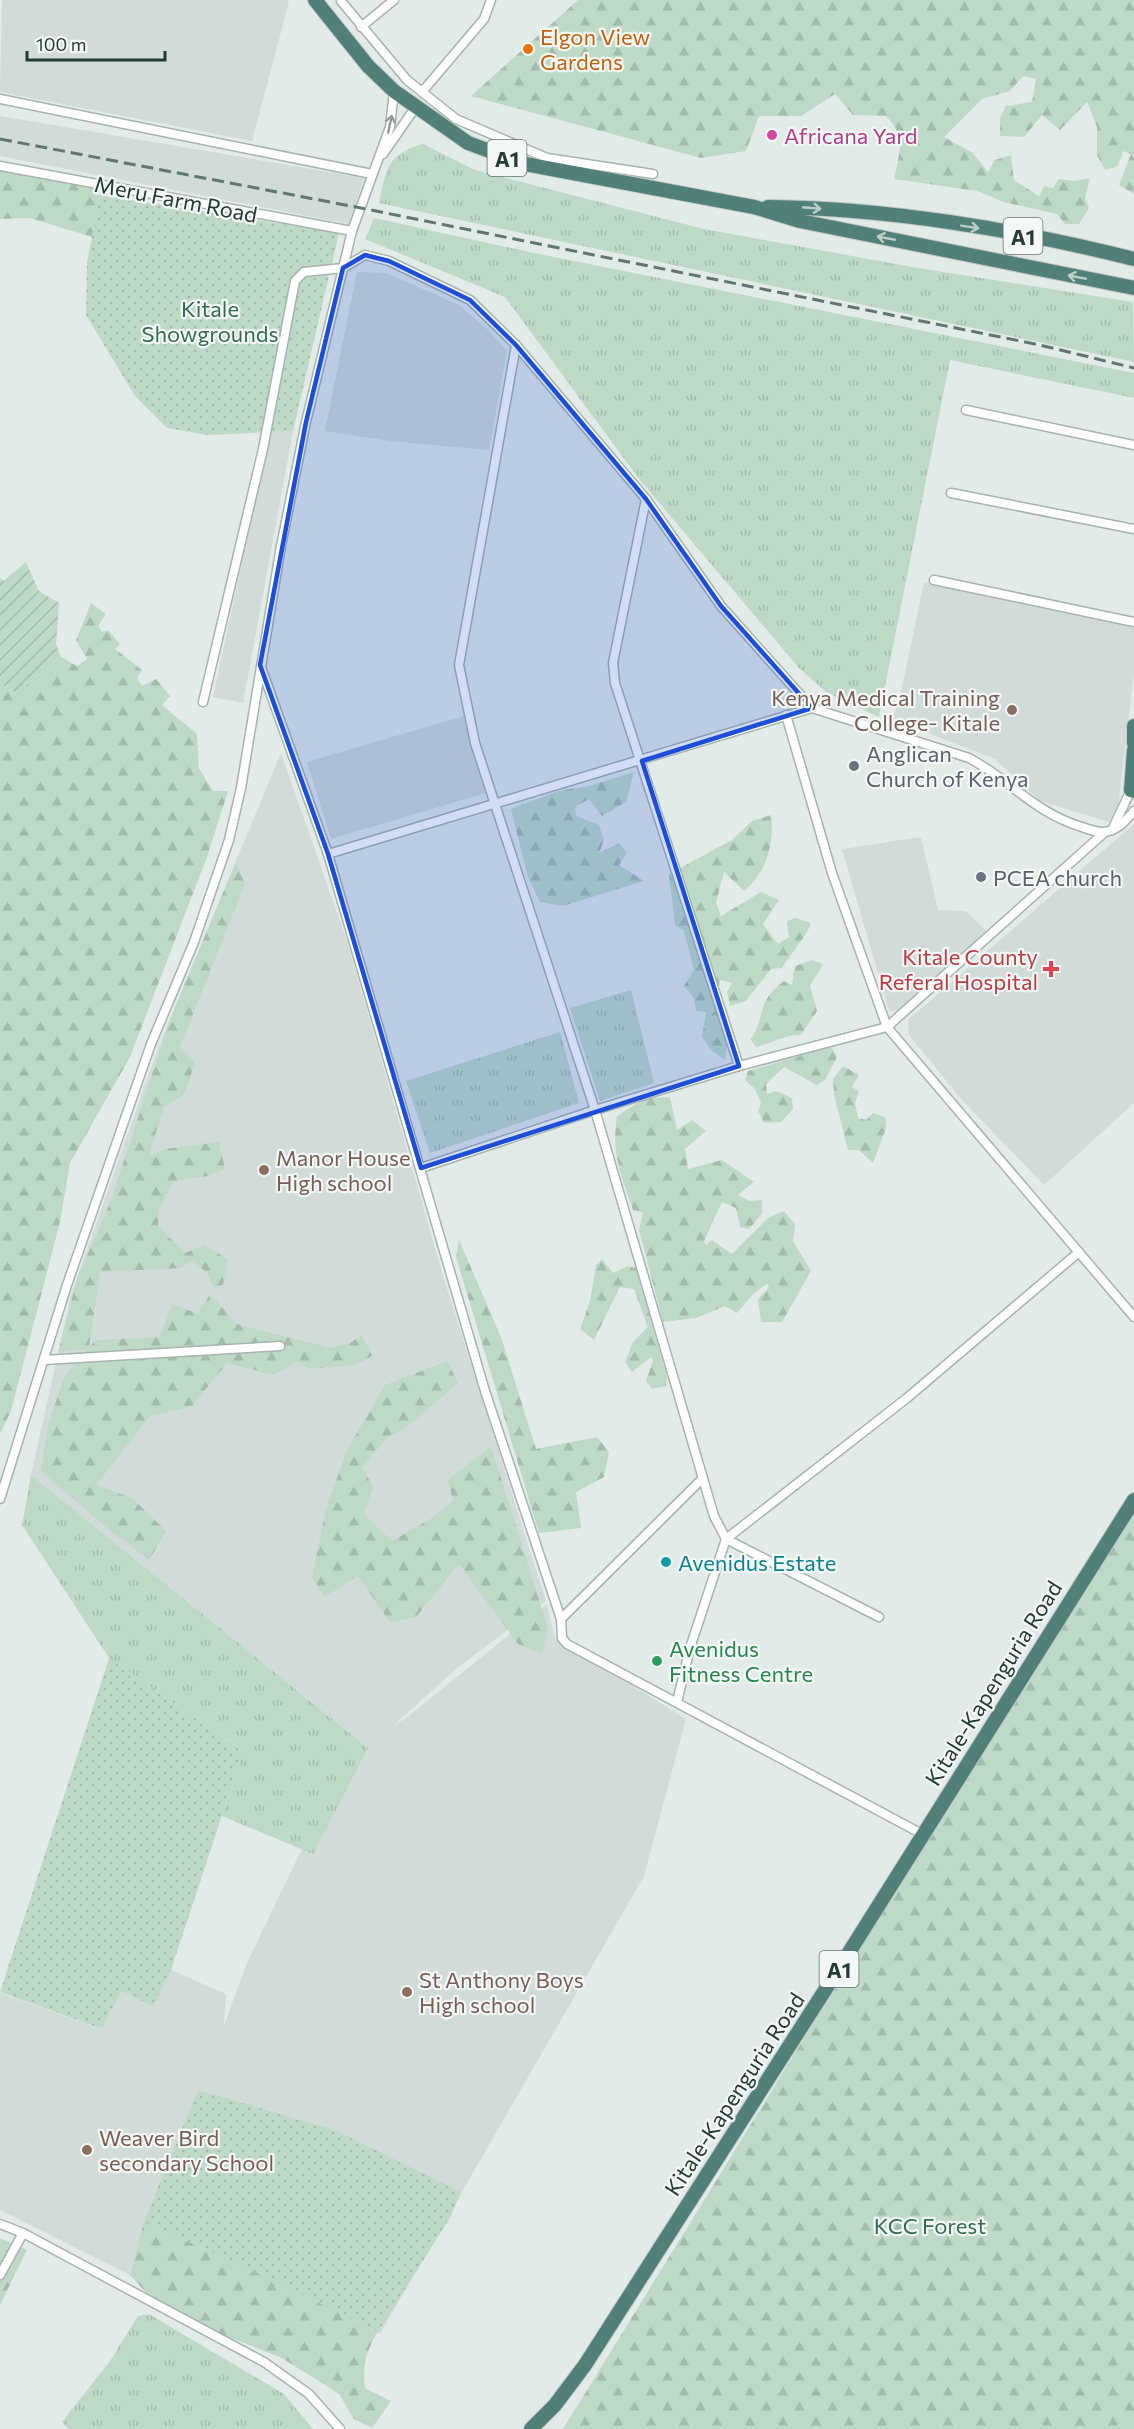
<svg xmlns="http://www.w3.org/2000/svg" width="1134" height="2429" font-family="Commissioner,sans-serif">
<defs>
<pattern id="grass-tufts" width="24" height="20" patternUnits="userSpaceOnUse" patternTransform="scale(1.5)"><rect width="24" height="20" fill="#bedac7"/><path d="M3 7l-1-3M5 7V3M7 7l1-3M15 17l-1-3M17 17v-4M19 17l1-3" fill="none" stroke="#a3bcac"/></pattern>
<pattern id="forest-firs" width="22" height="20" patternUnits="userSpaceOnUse" patternTransform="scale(1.5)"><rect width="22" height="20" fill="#bedac7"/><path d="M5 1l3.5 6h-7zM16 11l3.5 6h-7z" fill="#a3bcac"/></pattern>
<pattern id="park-dots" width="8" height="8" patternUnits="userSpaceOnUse" patternTransform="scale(1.5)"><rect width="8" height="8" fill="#bedac7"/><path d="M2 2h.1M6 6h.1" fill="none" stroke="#a3bcac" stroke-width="1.8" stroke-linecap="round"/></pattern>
<pattern id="garden-furrows" width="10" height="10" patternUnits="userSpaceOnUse" patternTransform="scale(1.5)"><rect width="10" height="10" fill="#bedac7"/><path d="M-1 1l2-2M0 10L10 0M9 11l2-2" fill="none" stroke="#a3bcac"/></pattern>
</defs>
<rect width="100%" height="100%" fill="#e3ebe8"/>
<!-- built -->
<g fill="#d1dbd7">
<polygon points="2,0 287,0 289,2 252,141 0,92"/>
<polygon points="0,116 6,117 364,178 349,224 0,156"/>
<polygon points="357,272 386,273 459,305 488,330 507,351 489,450 390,441 325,431"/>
<polygon points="293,431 243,703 213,697 270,432"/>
<polygon points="924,582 1134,625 1134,672 1118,808 1109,822 1040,801 995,759 892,719 899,702"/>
<polygon points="464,716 486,793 331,839 307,762"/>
<polygon points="281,753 348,944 444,1279 546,1601 457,1668 393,1726 406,1718 547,1604 555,1638 686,1719 644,1876 380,2334 144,2225 130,2275 0,2210 0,1993 101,2029 121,1991 153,2005 171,1970 226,1994 224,2026 246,1965 298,1857 363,1744 31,1475 71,1295 158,1048"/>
<polygon points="1134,824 1134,1103 1044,1185 962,1100 909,1035 908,1020"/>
<polygon points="921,837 938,910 965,911 987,931 899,1010 889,1011 842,849"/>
</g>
<!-- grass -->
<g fill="url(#grass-tufts)">
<path d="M 423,144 L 475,170 L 704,229 L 918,268 L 1133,302 L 1134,362 L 379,203 C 387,169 386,154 423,144 Z"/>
<polygon points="374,218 539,254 1134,373 1134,398 950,360 879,717 826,692 799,668 639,479 505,297 365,239"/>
<polygon points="631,990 654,1083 600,1101 570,1008"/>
<polygon points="560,1032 579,1103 430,1153 406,1081"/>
<polygon points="31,1475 368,1748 313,1854 222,1816 243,1752 109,1658 22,1525"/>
<polygon points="149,2314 284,2394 313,2429 69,2429 62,2422 110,2361 138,2316"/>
</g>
<!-- forest -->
<g fill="url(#forest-firs)">
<path d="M 578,0 L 1134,0 L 1134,194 L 1119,185 L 1131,154 L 1123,151 L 1118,166 L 1105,170 L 1097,155 L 1097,127 L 1087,102 L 1060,130 L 1042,115 L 1024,137 L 1000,136 L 1000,118 L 1006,106 L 1032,102 L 1036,79 L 1023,76 L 1010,91 L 982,99 L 944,137 L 973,153 L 988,172 L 995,160 L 1011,155 L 1014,180 L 1039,196 L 1044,186 L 1053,188 L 1059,179 L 1074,181 L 1090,178 L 1085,198 L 1089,208 L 1079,224 L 1065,224 L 1057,214 L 1004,202 L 977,191 L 894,179 C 899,154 907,136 886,116 L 853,115 L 835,94 L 801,116 L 759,116 L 746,151 L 701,158 L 471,96 Z"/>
<polygon points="0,170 95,188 100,195 92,237 29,218 0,219"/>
<polygon points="91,603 106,614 98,626 102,632 108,630 120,644 115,649 142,670 137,678 142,686 156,679 170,696 162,705 197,734 199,768 213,791 228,791 207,857 130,1057 70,1163 60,1222 11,1411 0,1434 0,683 16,693 61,657 77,666 87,659 76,640"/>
<polygon points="634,772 626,802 602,816 589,799 575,807 576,816 599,825 604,841 599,853 619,843 627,853 619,865 644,881 563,906 540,902 528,877 511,809 558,791 589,786"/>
<path d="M 771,815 C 775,843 766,873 744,891 L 724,872 L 716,903 L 721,916 L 761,892 L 779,900 L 763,924 L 778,944 L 789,937 L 787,921 L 795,918 L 811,923 C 809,933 789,956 782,968 L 771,969 L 746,1001 L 730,1006 L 727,992 L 732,983 L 720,980 L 715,1010 L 727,1043 L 725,1060 L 712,1051 L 702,1037 L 706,1012 L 696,1011 L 694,998 L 684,986 L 694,970 L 684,931 L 675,925 L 669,874 L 732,840 L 752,821 Z"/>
<polygon points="236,862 245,883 180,1047 195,1062 185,1093 164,1107 148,1158 163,1149 219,1142 225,1169 207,1176 174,1181 158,1211 158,1226 185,1253 204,1245 228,1259 223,1285 213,1287 208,1274 192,1260 181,1268 100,1272 89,1347 96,1340 160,1337 172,1304 198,1314 210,1294 237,1324 330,1348 350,1343 362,1335 372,1356 355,1365 309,1369 297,1362 273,1375 227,1363 192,1406 150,1416 96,1485 132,1498 166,1531 149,1560 101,1523 41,1471 49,1422 65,1375 87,1349 58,1352 77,1279 112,1198 170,1019"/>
<path d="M 812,960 L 823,964 L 810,986 L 817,1011 L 801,1035 C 785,1034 772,1043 756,1047 L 751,1039 C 766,1015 756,1002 784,981 L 792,985 L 795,966 Z"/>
<polygon points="831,1047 837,1057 825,1080 817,1085 784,1067 766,1084 767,1094 776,1091 792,1098 793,1109 781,1122 764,1123 758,1111 761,1103 755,1089 745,1080 748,1071"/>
<polygon points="843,1066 859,1075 852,1087 859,1091 855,1103 858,1118 866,1120 873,1113 886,1118 886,1128 873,1163 859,1150 848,1150 834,1095 833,1079"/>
<path d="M 670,1097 L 677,1130 L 692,1120 L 706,1131 L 685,1149 L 688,1169 L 722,1160 L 754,1182 L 738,1195 L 750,1201 L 762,1200 L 762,1214 L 749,1229 L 740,1227 L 736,1208 L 722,1202 L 704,1241 L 706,1245 L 712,1240 L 732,1254 L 768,1218 L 784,1211 L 795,1224 L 793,1241 L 811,1271 L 782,1322 L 761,1322 L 758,1299 L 769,1287 L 767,1284 L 754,1293 L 737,1313 L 725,1306 L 696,1318 L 663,1322 L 639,1230 L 643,1213 L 633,1210 C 621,1175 611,1154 617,1116 L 644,1099 Z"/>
<polygon points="459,1240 501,1337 536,1449 597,1437 609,1452 604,1477 576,1492 581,1528 539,1533 456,1257"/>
<polygon points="602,1259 613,1273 628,1266 636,1268 667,1376 666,1386 652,1389 646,1381 653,1361 651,1357 632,1372 625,1362 633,1342 648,1327 634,1289 620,1287 594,1340 580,1329 590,1301 596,1265"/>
<polygon points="447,1361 458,1383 404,1429 389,1436 362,1467 373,1487 364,1514 392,1541 432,1518 453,1500 448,1480 491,1446 548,1629 542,1654 518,1644 459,1564 416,1617 390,1622 358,1576 324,1597 312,1577 326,1509 347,1450 385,1385"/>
<polygon points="1134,1503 1134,2429 563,2429"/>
<path d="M 144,2222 L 272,2279 L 378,2332 C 366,2350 362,2367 365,2388 L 391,2401 L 372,2428 L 354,2419 L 339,2394 L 282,2358 L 219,2333 L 152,2299 L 130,2275 Z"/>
<polygon points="0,2238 27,2250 0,2305"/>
</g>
<!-- park -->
<g fill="url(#park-dots)">
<polygon points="100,195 339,233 293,431 207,435 167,428 135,396 86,315 87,262"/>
<polygon points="109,1658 243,1752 171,1970 153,2006 121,1991 102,2029 0,1992"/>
<polygon points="198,2090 337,2131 461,2192 450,2218 378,2332 272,2279 144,2222"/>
</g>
<!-- garden -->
<polygon fill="url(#garden-furrows)" points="26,562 39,591 59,603 56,644 61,657 16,693 0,683 0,578 4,581"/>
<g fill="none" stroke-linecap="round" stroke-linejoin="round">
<defs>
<g id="minor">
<polyline points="341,1 407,80 456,119 547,158 653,174"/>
<polyline points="361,27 394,0"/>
<polyline points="422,92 484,19 491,0"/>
<polyline points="0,99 372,174"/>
<polyline points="383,154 415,108"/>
<polyline points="0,166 352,231"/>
<polyline points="516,345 459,665 475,743 595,1110 739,1066 887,1027 1134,1317"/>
<polyline points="966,410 1134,445"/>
<polyline points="951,493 1134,529"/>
<polyline points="646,499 613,663 615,683 739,1066"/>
<polyline points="934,580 1134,622"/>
<polyline points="261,667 328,854 812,708"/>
<path d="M 203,702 L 263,449 L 295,281 L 304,272 L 343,268 L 365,255 L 389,261 L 470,300 L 516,345 L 646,499 L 721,606 L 812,708 L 969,758 C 1012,781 1033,812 1082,827 C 1090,830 1101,834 1109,831 C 1120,828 1127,819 1134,811"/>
<polyline points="786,715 832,873 887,1027 1105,832"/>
<polyline points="1112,830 1131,790"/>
<polyline points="328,854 485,1391 561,1619 562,1638 567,1644 922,1834"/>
<polyline points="421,1168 595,1110 714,1516 726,1539 879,1617"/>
<polyline points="44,1360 280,1346"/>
<polyline points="0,1499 67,1285 151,1044 194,942 229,840 241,788 281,546 306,422 352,231 390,127 394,91"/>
<polyline points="561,1619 703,1478"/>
<polyline points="677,1702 690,1648 726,1539 907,1398 1079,1252"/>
<polyline points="0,2224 23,2233 264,2362 309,2394 340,2429"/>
<polyline points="0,2275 23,2233"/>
</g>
<g id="trunk">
<polyline points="315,0 368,66 394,91 468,143 525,164 754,207 800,221 1134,288"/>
<path d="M 768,207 C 887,208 1019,230 1134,259"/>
<polyline points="1134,726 1134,743"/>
<polyline points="1134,750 1131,790 1134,791"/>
<polyline points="531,2429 555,2405 585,2365 843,1962 1134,1500"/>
</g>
</defs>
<!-- minor casing -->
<use href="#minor" stroke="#a6b3af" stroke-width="11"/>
<!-- trunk casing -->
<use href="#trunk" stroke="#c2c8c7" stroke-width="16"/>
<!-- minor -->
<use href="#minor" stroke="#fff" stroke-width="8"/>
<!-- trunk -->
<use href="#trunk" stroke="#508078" stroke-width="14"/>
<!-- rail -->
<polyline stroke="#5f7671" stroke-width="3" stroke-dasharray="12 6" stroke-linecap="butt" points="0,139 361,208 1040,345 1134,368"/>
</g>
<!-- one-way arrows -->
<defs><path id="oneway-shaft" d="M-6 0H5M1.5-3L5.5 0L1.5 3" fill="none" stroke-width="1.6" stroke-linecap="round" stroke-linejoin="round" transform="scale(1.5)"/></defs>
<use stroke="#929d9a" href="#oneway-shaft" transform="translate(390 124) rotate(-78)"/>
<g stroke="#baceca">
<use href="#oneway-shaft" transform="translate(812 208) rotate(5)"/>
<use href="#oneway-shaft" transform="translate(970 227) rotate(9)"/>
<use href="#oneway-shaft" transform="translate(886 238) rotate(-169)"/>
<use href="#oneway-shaft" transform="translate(1077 277) rotate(-169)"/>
</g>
<!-- marked area -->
<path fill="#1d4ed8" fill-opacity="0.2" stroke="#1d4ed8" stroke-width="4.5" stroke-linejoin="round" d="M 365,255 L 389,261 L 470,300 L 516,345 L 646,499 L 721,606 L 812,708 L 642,761 L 739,1066 L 421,1168 L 328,854 L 260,665 L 306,422 L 343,268 Z"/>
<!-- markers -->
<circle fill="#e8710a" stroke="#f3f8f6" stroke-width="2" cx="528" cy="49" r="6"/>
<circle fill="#d1479c" stroke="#f3f8f6" stroke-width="2" cx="772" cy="135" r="6"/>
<g fill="#8d6e63" stroke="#f3f8f6" stroke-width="2">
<circle cx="1012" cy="710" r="6"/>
<circle cx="264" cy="1170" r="6"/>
<circle cx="407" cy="1992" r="6"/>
<circle cx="87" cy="2150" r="6"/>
</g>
<g fill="#6b7280" stroke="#f3f8f6" stroke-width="2">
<circle cx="854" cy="766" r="6"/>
<circle cx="981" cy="877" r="6"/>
</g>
<path fill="#e0444e" stroke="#f3f8f6" stroke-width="2" d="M1048 960h6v6h6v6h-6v6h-6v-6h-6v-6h6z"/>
<circle fill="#0f9aa8" stroke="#f3f8f6" stroke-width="2" cx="666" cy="1562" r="6"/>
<circle fill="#2e9e5b" stroke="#f3f8f6" stroke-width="2" cx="657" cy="1661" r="6"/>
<g text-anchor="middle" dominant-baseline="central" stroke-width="4.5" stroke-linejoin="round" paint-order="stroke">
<!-- shield labels -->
<g fill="#f3f8f6" stroke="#637470" stroke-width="1.5">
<rect x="487.5" y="140" width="39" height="36" rx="4.5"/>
<rect x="1003.5" y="218" width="39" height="36" rx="4.5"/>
<rect x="819.5" y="1951" width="39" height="36" rx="4.5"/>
</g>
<g font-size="21" font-weight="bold" fill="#253b36">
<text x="507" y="158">A1</text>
<text x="1023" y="236">A1</text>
<text x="839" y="1969">A1</text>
</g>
<!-- food labels -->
<g font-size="22" fill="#c56008" stroke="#f3f8f6" text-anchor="start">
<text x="540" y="36">Elgon View<tspan x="540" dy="25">Gardens</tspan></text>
</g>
<!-- hotel labels -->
<g font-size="22" fill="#b23c85" stroke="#f3f8f6" text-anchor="start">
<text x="784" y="135">Africana Yard</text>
</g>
<!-- street labels -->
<g font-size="22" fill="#253b36" stroke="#f3f8f6">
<text transform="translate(176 199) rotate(11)">Meru Farm Road</text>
<text transform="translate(993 1683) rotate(-58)">Kitale-Kapenguria Road</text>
<text transform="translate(734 2094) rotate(-57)">Kitale-Kapenguria Road</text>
</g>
<!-- park labels -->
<g font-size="22" fill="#336d4d" stroke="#f3f8f6">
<text x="210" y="308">Kitale<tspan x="210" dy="25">Showgrounds</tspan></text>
<text x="930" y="2225">KCC Forest</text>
</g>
<!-- education labels -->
<g font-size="22" fill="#785e54" stroke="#f3f8f6" text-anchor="start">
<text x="1000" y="697" text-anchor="end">Kenya Medical Training<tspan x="1000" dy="25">College- Kitale</tspan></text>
<text x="276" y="1157">Manor House<tspan x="276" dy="25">High school</tspan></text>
<text x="419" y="1979">St Anthony Boys<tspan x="419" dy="25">High school</tspan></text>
<text x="99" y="2137">Weaver Bird<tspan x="99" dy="25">secondary School</tspan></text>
</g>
<!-- worship labels -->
<g font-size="22" fill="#5b616d" stroke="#f3f8f6" text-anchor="start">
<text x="866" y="753">Anglican<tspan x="866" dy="25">Church of Kenya</tspan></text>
<text x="993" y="877">PCEA church</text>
</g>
<!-- health labels -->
<g font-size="22" fill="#be3a42" stroke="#f3f8f6" text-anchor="end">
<text x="1038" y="956">Kitale County<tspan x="1038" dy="25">Referal Hospital</tspan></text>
</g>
<!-- culture labels -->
<g font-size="22" fill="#0d838f" stroke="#f3f8f6" text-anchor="start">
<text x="678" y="1562">Avenidus Estate</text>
</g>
<!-- leisure labels -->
<g font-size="22" fill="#27864d" stroke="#f3f8f6" text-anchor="start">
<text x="669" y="1648">Avenidus<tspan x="669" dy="25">Fitness Centre</tspan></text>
</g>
</g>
<!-- scale -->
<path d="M27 51v9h138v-9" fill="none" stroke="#253b36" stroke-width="3"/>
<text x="36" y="51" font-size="18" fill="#253b36" stroke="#f3f8f6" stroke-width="4.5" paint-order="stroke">100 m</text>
</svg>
